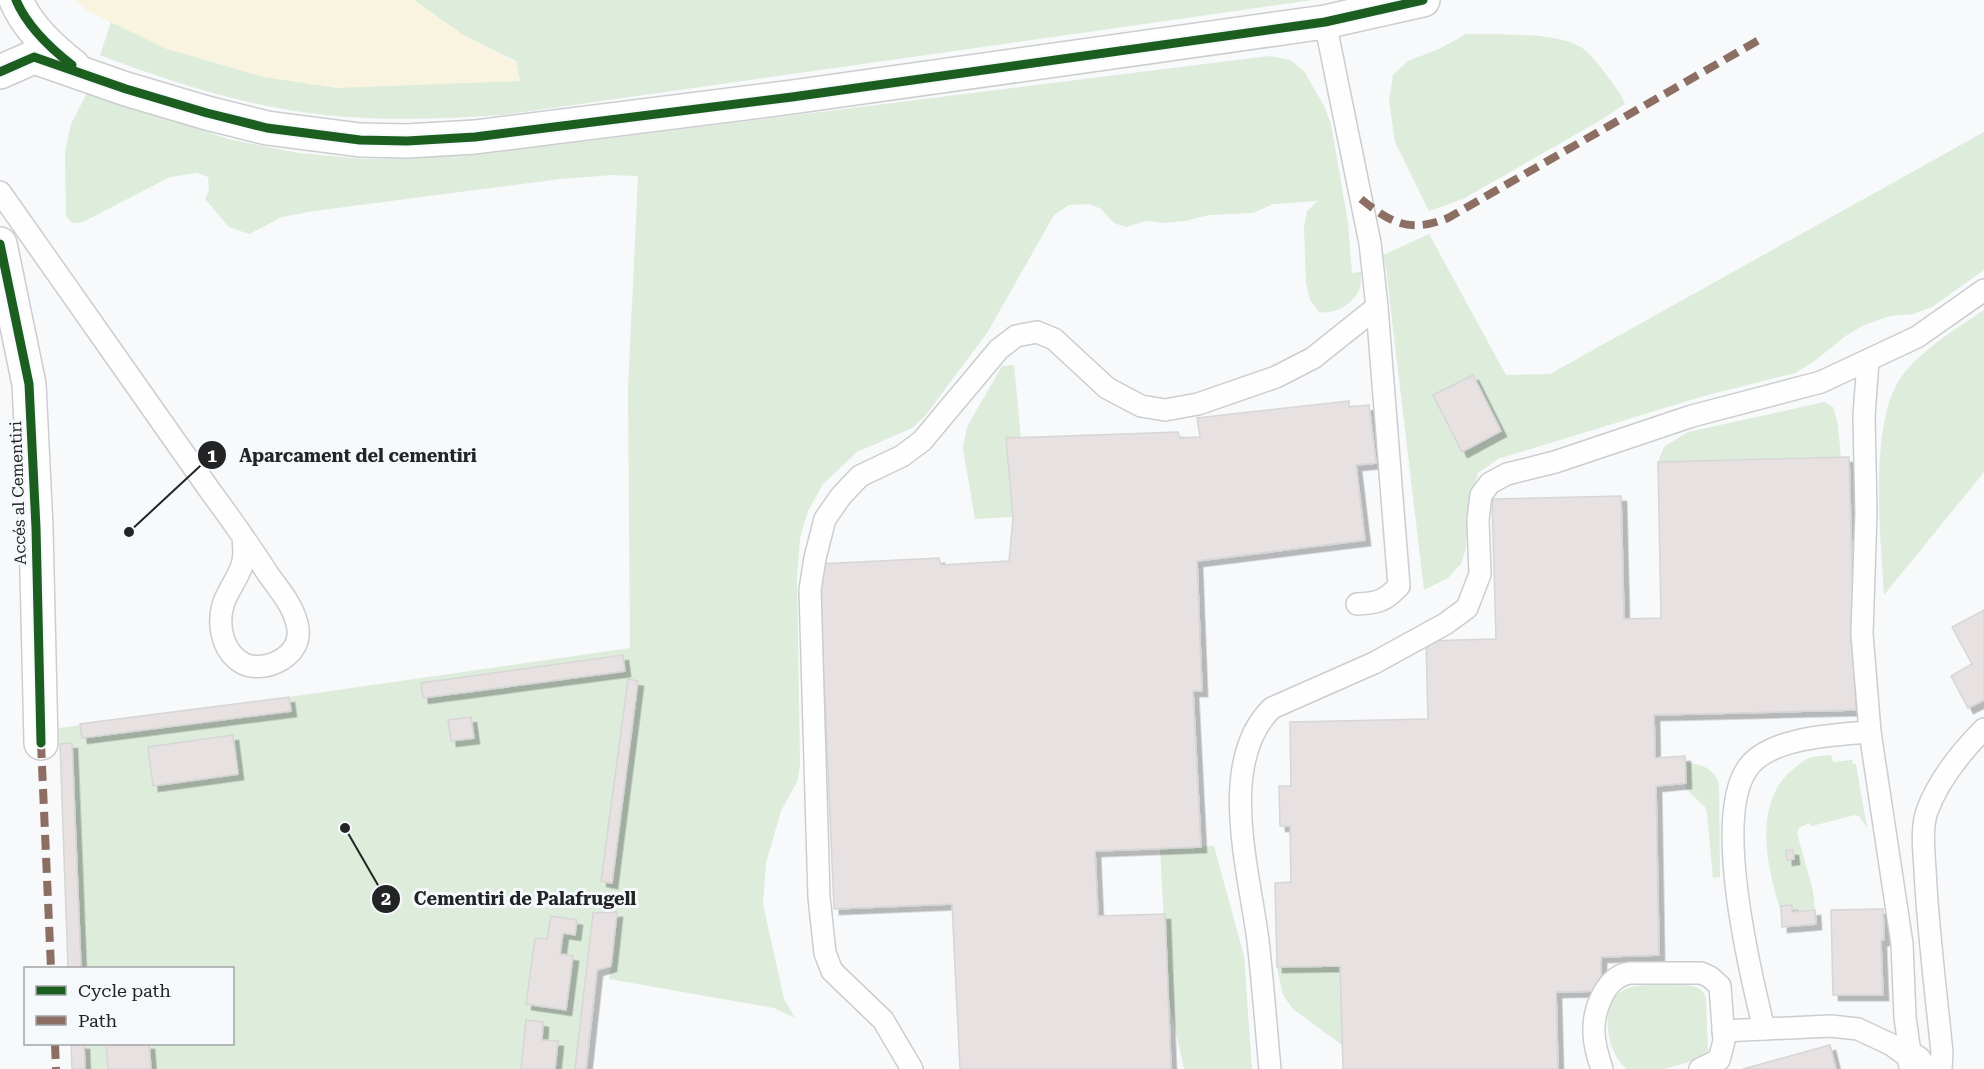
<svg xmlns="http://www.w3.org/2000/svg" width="1984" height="1069" font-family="'Roboto Serif',serif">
<defs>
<filter id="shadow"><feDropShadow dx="5.5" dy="5.5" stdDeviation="0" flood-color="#0004"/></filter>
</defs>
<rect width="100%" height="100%" fill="#f7f9fb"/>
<!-- green -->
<g fill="#ddecdb">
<path d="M 414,0 L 1313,0 L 503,115 C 437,119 368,122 302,112 C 233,102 165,80 100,55 L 111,22 L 167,49 L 520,81 L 516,61 L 463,35 Z"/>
<path d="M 1466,34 C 1495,35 1564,31 1586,51 C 1599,63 1610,80 1621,95 L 1625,104 L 1601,120 L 1463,199 L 1429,211 L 1395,142 L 1389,101 L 1393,75 L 1408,61 L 1439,49 Z"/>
<path d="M 1269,56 L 1290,60 L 1304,71 L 1324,106 L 1331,124 L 1348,223 L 1352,273 L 1361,272 C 1361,277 1361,282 1360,287 C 1356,303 1334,315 1319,312 L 1310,300 L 1306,283 L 1304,227 L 1307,211 L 1318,201 L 1273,204 L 1253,213 L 1209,215 L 1185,221 L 1164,223 L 1146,221 L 1126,227 L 1114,223 L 1101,209 L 1090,204 L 1069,205 L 1054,215 L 987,333 L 925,416 L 912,428 L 857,452 L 823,484 L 808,511 L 800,538 L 797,577 L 800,764 L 798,780 L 781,811 L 766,863 L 763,904 L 784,999 L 795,1018 L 774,1008 L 609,979 L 611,966 L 597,971 L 586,1069 L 72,1069 L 71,1044 L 232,1044 L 232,968 L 68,968 L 59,728 L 289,697 L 630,648 L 628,390 L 638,176 L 613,175 L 560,179 L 314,211 L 282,217 L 249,234 L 229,227 L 205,199 L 209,190 L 208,177 L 197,173 L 170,177 L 83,222 L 72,223 L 66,216 L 65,151 L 71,124 L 88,91 L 228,139 L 299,153 L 365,159 L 416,158 L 571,143 Z"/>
<polygon points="1984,132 1984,270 1932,307 1913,314 1890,316 1864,325 1844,337 1816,360 1795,373 1704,396 1498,459 1478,473 1469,504 1466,548 1461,564 1448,578 1424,590 1386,269 1383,255 1429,234 1506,375 1550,374"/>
<path d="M 1984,310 L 1984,472 L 1884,595 C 1881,538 1867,416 1905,372 C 1927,346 1957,328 1984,310 Z"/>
<polygon points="1014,365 1021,438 1006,439 1013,517 975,519 963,448 967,427 1002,366"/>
<polygon points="1824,402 1833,407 1838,425 1841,458 1658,462 1664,447 1688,432"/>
<path d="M 1831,755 L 1833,762 L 1852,760 L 1853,764 L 1856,764 L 1867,828 L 1860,817 L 1855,815 L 1812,826 L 1809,823 L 1799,828 L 1797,833 L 1813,891 L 1815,910 L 1792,912 L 1791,905 L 1782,915 C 1768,872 1752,808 1789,773 C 1796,767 1803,760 1812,757 C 1818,756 1825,756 1831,755 Z"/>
<path d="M 1685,762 C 1703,766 1710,765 1719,783 L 1720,877 L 1713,878 L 1707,812 L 1705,807 L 1686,789 Z"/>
<polygon points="1214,846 1244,956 1252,1069 1184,1069 1168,997 1160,849"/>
<polygon points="1340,966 1342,1045 1293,1009 1283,995 1277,967"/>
<path d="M 1686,985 C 1696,987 1701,987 1706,997 L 1708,1051 L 1703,1058 L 1664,1069 L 1627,1069 C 1606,1053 1597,1001 1626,989 C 1640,983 1669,986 1686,985 Z"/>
</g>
<!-- sand -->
<polygon fill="#f8f4e0" points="75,0 414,0 463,35 516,62 520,81 336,88 264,77 167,49 88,11"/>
<!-- building -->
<g fill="#e7e1e2" stroke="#d7d6d7" stroke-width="1.5" filter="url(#shadow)">
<polygon points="1473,375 1501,431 1462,452 1433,395"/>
<polygon points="1349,401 1349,407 1369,405 1376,463 1356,465 1365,540 1197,561 1202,691 1193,691 1201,847 1095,851 1098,916 1165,914 1171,1069 960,1069 952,904 834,909 819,564 939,558 941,565 1009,561 1013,517 1006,438 1178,432 1180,438 1200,437 1197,418"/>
<polygon points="1849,457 1856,710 1654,715 1655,758 1685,756 1686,783 1656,786 1659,955 1601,957 1601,991 1556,992 1558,1069 1343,1069 1340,966 1277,967 1275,883 1291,882 1290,826 1280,826 1279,786 1291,786 1290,722 1428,719 1426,641 1496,639 1492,499 1621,496 1624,619 1661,618 1658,462"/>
<polygon points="1984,610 1984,700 1968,708 1951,676 1972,664 1952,627"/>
<polygon points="623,655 625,671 423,698 421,683"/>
<polygon points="628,679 638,681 612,883 601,881"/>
<polygon points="289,697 291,711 82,738 80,724"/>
<polygon points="471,717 474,738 451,741 448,720"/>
<polygon points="233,735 238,774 153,786 148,747"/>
<polygon points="72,743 81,968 68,968 60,744"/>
<polygon points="1786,850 1793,850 1794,859 1787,860"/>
<polygon points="1792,905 1792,912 1815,910 1816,924 1782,927 1781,906"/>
<polygon points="1883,909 1884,940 1881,940 1881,944 1883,995 1833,995 1831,910"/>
<polygon points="617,912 611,966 597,970 586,1069 575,1069 593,913"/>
<polygon points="551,916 577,920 575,935 563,933 560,954 573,956 566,1010 526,1004 535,938 547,939"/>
<polygon points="526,1020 543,1022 542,1040 558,1041 555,1069 521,1069"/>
<polygon points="71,1044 84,1044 85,1069 72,1069"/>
<polygon points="106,1044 149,1044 151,1069 108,1069"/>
<polygon points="1830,1045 1836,1069 1743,1069"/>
</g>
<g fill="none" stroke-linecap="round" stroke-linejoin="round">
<defs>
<g id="lane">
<path d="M 1325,22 L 1370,243 L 1377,307 L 1399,586 C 1385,601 1378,603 1357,604"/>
<path d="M 0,192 C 70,292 141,392 211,492 C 231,519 250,546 268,574 C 278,588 291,603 296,620 C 303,640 293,655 275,663 C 266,667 253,668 244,664 C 223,653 217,627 223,605 C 227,592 236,581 241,568 C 245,558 244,548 243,537"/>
<polyline points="1868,361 1864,416 1866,513 1862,634 1870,732 1902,944 1905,1017 1909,1046 1915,1062"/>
<path d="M 1764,1029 C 1750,972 1713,819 1747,769 C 1768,737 1835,735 1870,732"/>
<polyline points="1723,1031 1831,1026 1858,1029 1892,1045 1915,1062"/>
<polyline points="912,1069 883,1020 832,971 825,953 819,897 810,590 815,558 825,519 841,496 860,476 902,456 922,441 999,349 1016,336 1037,332 1054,339 1107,388 1141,406 1165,410 1198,404 1276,377 1313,358 1377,307"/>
<path d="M 1270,1069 C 1266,1027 1263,984 1258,941 C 1250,874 1216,762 1272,708 L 1374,663 L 1445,624 L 1467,608 L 1480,574 L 1478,520 L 1481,495 L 1490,483 L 1507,474 L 1555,462 L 1692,416 L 1821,382 L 1917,337 L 1984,290"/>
<path d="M 1602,1069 C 1598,1057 1594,1045 1594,1032 C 1593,1011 1605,976 1630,973 L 1701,973 L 1710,977 L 1720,986 L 1724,1041 L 1719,1060 L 1700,1069"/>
<path d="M 1941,1069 L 1942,1053 C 1936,992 1928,931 1925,870 C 1924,852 1921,829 1927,811 C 1939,779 1960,753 1984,729"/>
</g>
<g id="street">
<path d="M 16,0 C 27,27 51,49 73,66"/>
<polyline points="0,72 34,57 126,89 207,113 267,128 360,140 407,141 475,137 792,97 1325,22 1423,0"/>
<polyline points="0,244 29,384 36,528 41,743"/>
<polyline points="1915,1062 1919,1069"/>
</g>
</defs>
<!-- lane casing -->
<use href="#lane" stroke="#cccdcf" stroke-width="24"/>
<!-- street casing -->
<use href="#street" stroke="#cccdcf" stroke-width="36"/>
<!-- lane -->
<use href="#lane" stroke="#fefefe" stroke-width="21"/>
<!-- street -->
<use href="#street" stroke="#fefefe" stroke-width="33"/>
<!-- quiet -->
<g stroke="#8d6e63" stroke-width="8" stroke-dasharray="15 8" stroke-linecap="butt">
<path d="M 1361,199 C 1392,224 1410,233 1448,218 L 1759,40"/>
<polyline points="41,743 51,968"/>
<polyline points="55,1044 56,1069"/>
</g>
<defs>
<g id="cycleway">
<path d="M 16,0 C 27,26 50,48 72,65"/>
<polyline points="0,72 34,57 126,89 207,113 267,128 360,140 407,141 475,137 792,97 1325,22 1423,0"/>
<polyline points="0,244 29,384 36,528 41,743"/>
</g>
</defs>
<!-- cycleway casing -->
<use href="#cycleway" stroke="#f6f9fc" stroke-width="13"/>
<!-- cycleway -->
<use href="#cycleway" stroke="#1b5e20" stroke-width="9"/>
</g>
<g text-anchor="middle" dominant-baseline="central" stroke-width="6" stroke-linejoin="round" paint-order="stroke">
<!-- street labels -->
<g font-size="16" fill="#232426" stroke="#f6f9fc">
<text transform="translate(18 493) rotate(-92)">Accés al Cementiri</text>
</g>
</g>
<!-- callouts -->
<path fill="none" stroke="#232426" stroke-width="2" d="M129 532L212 455M345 828L386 899"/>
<g fill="#232426" stroke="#f6f9fc" stroke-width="2">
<circle cx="129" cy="532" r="6"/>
<circle cx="345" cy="828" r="6"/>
<circle cx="212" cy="455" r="15"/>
<circle cx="386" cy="899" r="15"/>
</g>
<g font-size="18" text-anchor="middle" font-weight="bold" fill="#fff">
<text x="212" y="462">1</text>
<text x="386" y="905">2</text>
</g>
<g font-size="18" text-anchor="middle" font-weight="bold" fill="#232426" stroke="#f6f9fc" stroke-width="6" stroke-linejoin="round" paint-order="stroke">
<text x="358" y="462">Aparcament del cementiri</text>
<text x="525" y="905">Cementiri de Palafrugell</text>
</g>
<!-- legend -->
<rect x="24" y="967" width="210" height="78" fill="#f6f9fc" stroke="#a2a4a6" stroke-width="1.5"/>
<rect x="36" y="986" width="30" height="9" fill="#1b5e20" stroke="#a2a4a6" stroke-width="1.5"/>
<text x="78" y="997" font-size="18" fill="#232426">Cycle path</text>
<rect x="36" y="1016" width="30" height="9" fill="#8d6e63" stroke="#a2a4a6" stroke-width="1.5"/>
<text x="78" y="1027" font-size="18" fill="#232426">Path</text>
</svg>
